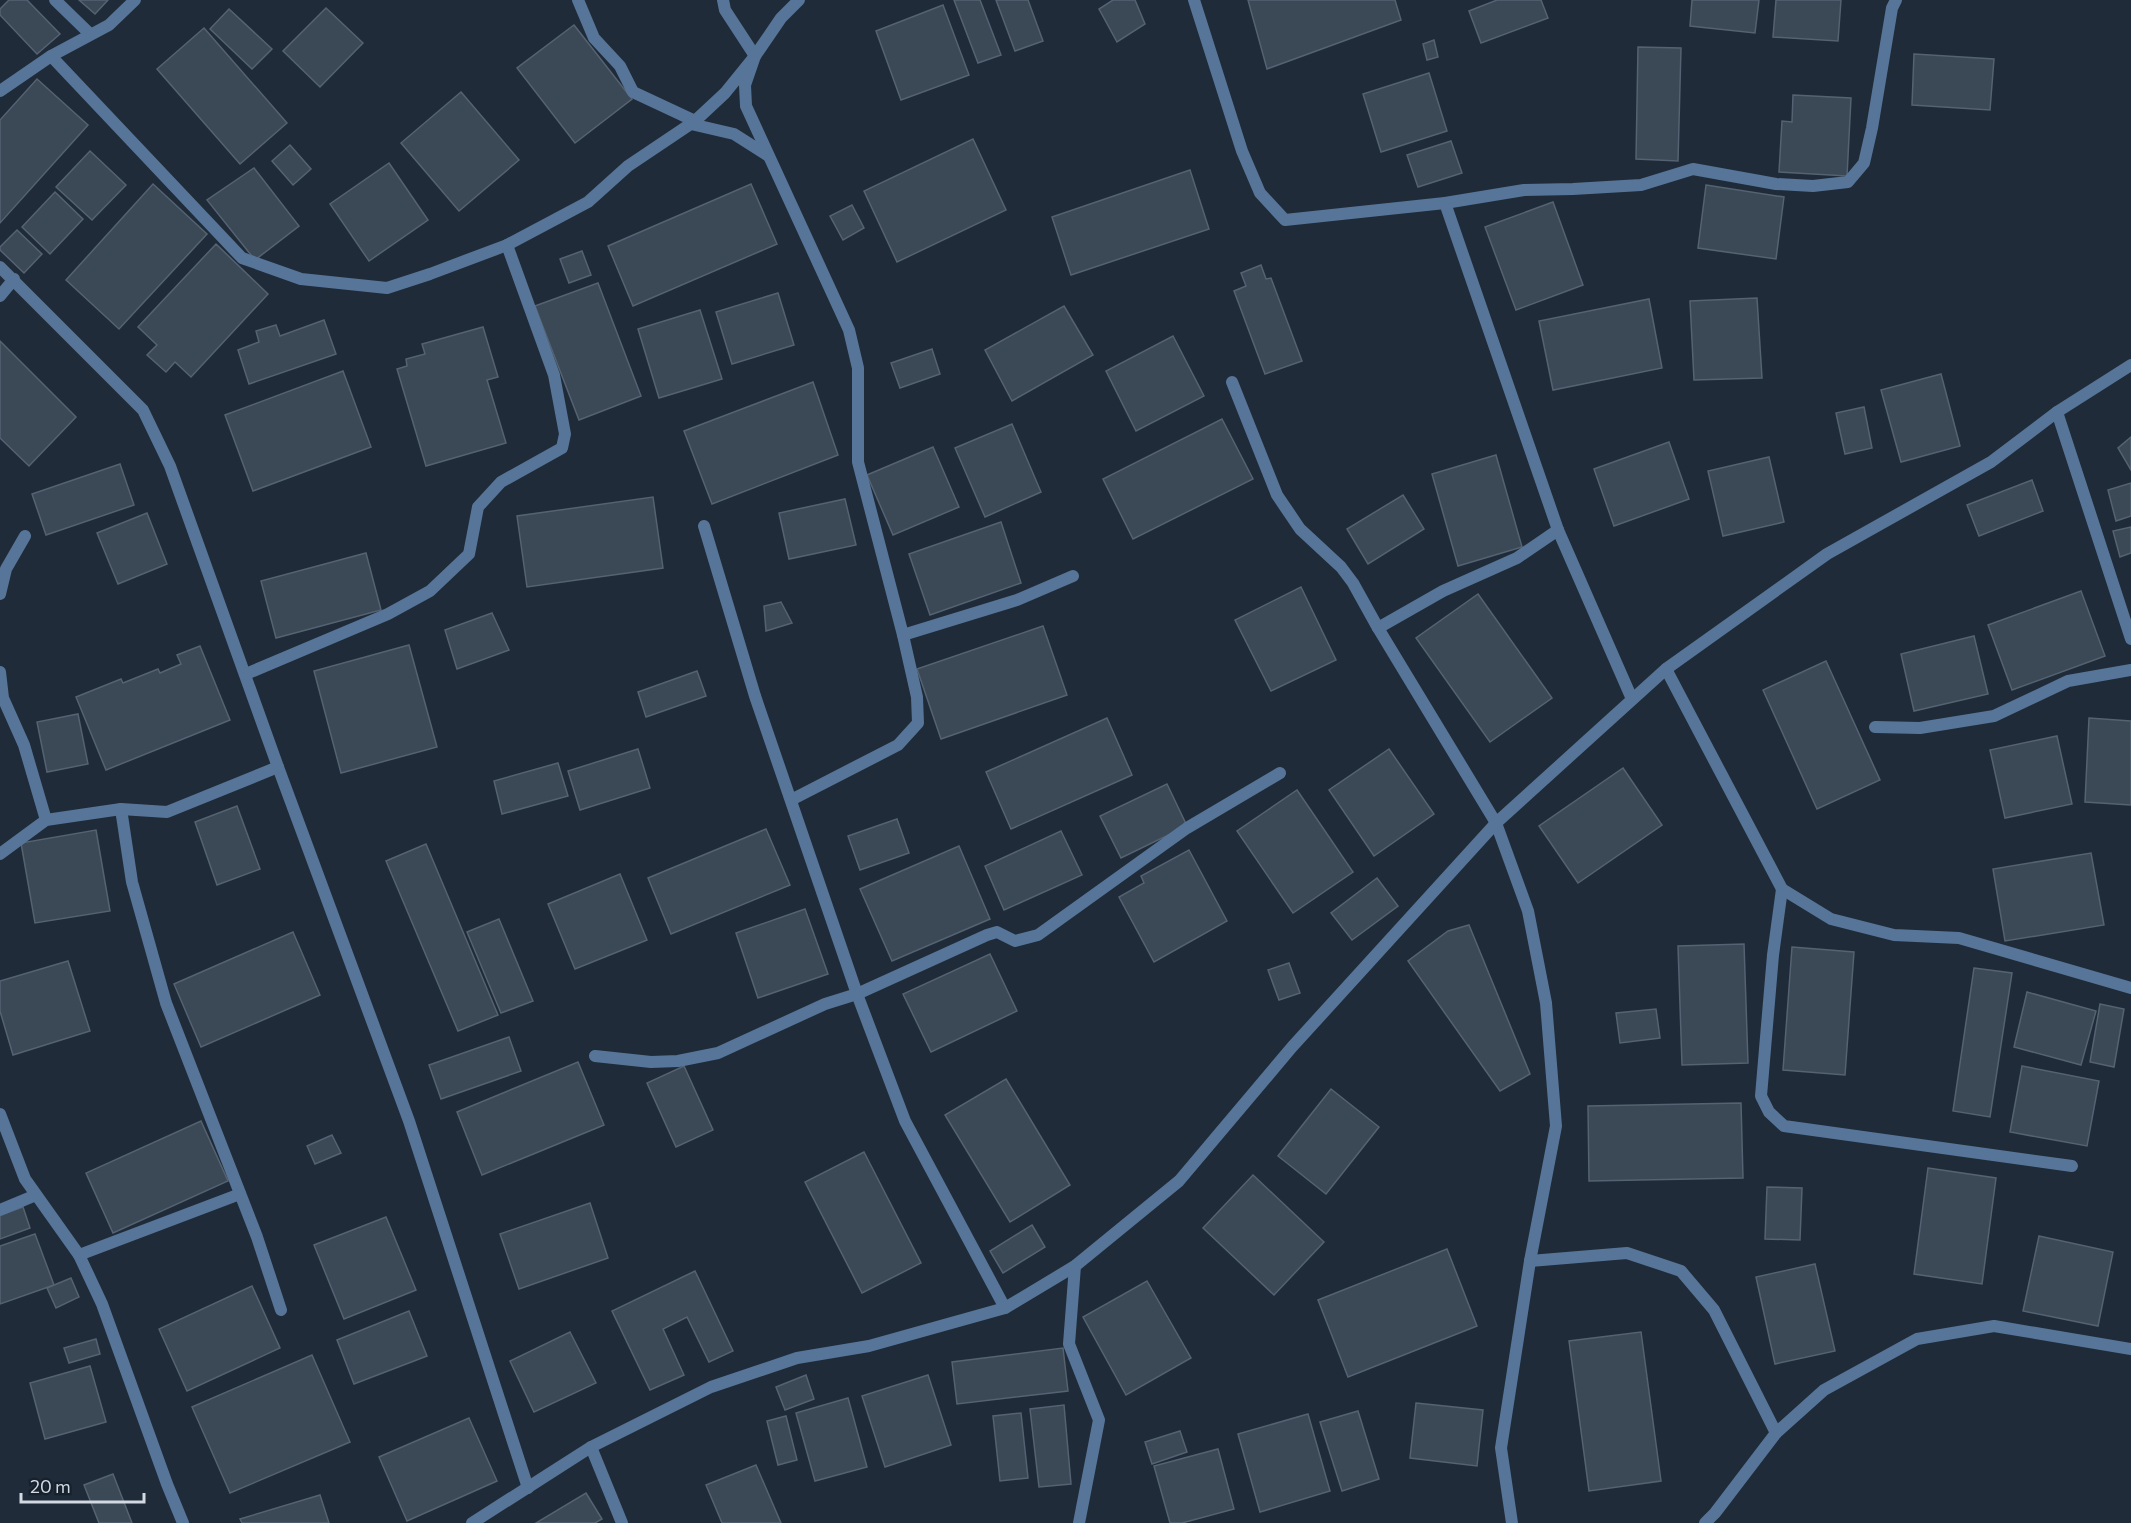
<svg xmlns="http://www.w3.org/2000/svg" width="2131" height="1523" font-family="Commissioner,sans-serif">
<rect width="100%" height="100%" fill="#1f2b38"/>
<!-- building -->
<g fill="#3b4856" stroke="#556271" stroke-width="1.5">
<polygon points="9,0 27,0 60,34 37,54 0,15 0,9"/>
<polygon points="79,0 108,0 95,14"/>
<polygon points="954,0 980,0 1001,55 978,63"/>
<polygon points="996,0 1028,0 1043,41 1015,51"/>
<polygon points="1113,0 1135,0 1145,24 1117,42 1099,9"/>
<polygon points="1248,0 1395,0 1401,20 1267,69"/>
<polygon points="1497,0 1541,0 1548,18 1481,43 1469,11"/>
<polygon points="1692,0 1759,0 1755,33 1690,26"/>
<polygon points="1776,0 1841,0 1838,41 1773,37"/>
<polygon points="943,5 969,75 901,100 876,31"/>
<polygon points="326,8 363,43 320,87 283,51"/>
<polygon points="229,9 272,49 252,69 210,29"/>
<polygon points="574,25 632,99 575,143 517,68"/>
<polygon points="204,28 287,123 240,164 157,69"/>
<polygon points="1434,40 1438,57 1427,60 1423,44"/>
<polygon points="1638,47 1681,48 1678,161 1636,159"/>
<polygon points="1914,54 1994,59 1990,110 1912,105"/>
<polygon points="1429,73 1447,131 1381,152 1363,94"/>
<polygon points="37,79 88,125 0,223 0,120"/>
<polygon points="461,92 519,160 459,211 401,143"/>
<polygon points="1793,95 1851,98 1847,176 1779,172 1782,121 1792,122"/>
<polygon points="973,139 1006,210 897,262 864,191"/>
<polygon points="1451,141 1462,173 1418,187 1407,155"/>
<polygon points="290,145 311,169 293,185 272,161"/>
<polygon points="90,151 126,185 92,220 56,187"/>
<polygon points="389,163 428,220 369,261 330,204"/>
<polygon points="254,168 299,226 255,260 207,200"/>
<polygon points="1190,170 1209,229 1071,275 1052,217"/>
<polygon points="153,184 207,234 119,329 66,280"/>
<polygon points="751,184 777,244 633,306 608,246"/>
<polygon points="1706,185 1784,197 1776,259 1698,248"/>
<polygon points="55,192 83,219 50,254 22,227"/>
<polygon points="1553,202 1583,285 1516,310 1485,227"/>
<polygon points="852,205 864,228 843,240 830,216"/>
<polygon points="17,230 42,254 24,273 0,250 0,247"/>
<polygon points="216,244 268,294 191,377 175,362 166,372 147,355 157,345 138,327"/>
<polygon points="582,251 591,275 569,283 560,259"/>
<polygon points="1261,265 1266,279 1271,278 1302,361 1265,374 1234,291 1246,286 1241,273"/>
<polygon points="598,283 641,396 579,420 535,306"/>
<polygon points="778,293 794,345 732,364 716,312"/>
<polygon points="1757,298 1762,378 1694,380 1690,301"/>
<polygon points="1649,299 1662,368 1553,390 1539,321"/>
<polygon points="1064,306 1093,355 1012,401 985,350"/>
<polygon points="700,310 722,379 659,398 638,329"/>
<polygon points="324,320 336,354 249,384 238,350 259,342 256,331 276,325 280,336"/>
<polygon points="483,327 498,377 487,380 506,443 426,466 397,369 407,366 406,359 425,354 422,344"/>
<polygon points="1173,336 1204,396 1136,431 1106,371"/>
<polygon points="0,341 76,417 29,466 0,438"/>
<polygon points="932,349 940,374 900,388 891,363"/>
<polygon points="343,371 371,447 253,491 225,415"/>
<polygon points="1941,374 1960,446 1901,462 1881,390"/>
<polygon points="813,382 838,455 712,504 684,431"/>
<polygon points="1864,407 1872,448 1845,454 1836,413"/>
<polygon points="1222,419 1253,479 1133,539 1103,479"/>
<polygon points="1012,424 1041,492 985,517 955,448"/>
<polygon points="2131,437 2131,470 2118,448"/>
<polygon points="1669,442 1689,499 1614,526 1594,469"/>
<polygon points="933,447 959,507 893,535 867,475"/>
<polygon points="1496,455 1522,547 1458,566 1432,474"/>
<polygon points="1769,457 1784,522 1723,536 1708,471"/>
<polygon points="120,464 134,505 46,535 32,494"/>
<polygon points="2032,480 2043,511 1979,536 1967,505"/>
<polygon points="2131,483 2131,516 2116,521 2108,490"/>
<polygon points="1403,495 1424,529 1368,564 1347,529"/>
<polygon points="653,497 663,568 527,587 517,516"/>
<polygon points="845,499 856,545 789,559 779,513"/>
<polygon points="147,513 167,564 118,584 97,533"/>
<polygon points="1001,522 1021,583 930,615 909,554"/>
<polygon points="2131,527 2131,553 2120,557 2113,531"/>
<polygon points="366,553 381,610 276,638 261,581"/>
<polygon points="1301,587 1336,660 1271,691 1235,620"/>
<polygon points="2081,591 2105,656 2012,690 1988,625"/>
<polygon points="1478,594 1552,698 1490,742 1416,638"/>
<polygon points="781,602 792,623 766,631 764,606"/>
<polygon points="492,613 509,650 457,669 445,630"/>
<polygon points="1043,626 1067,695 941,739 917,669"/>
<polygon points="1974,636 1988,694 1914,711 1901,654"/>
<polygon points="409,645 437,747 341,773 314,671"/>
<polygon points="200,646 230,720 106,770 76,697 121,679 123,683 158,669 160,673 181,664 177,655"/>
<polygon points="1826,661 1880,780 1817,809 1763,690"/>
<polygon points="697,671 706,696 646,717 638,692"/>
<polygon points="78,714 88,764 47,772 37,722"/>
<polygon points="1107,718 1132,775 1011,829 986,772"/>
<polygon points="2089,718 2131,721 2131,805 2085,802"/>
<polygon points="2057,736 2072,804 2005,818 1990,750"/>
<polygon points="638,749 650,788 580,810 568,771"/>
<polygon points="1389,749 1434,814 1374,856 1329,790"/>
<polygon points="558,763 568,796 502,814 494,781"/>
<polygon points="1623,768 1662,825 1578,883 1539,826"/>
<polygon points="1167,784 1187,826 1121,858 1100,816"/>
<polygon points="1297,790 1353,872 1293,913 1237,831"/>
<polygon points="237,806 260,869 217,885 195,822"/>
<polygon points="897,819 909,853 860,870 848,836"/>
<polygon points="766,829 790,885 671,934 648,878"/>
<polygon points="96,830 110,911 35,923 21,843"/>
<polygon points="1061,831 1082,875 1004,910 985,866"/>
<polygon points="426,844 498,1015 458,1031 386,861"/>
<polygon points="959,846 990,919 892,961 860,889"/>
<polygon points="1189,850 1227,921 1154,962 1119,897 1144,883 1141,876"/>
<polygon points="2091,853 2104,925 2005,941 1993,869"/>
<polygon points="620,874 647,940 575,969 548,904"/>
<polygon points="1377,878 1398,906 1352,940 1331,913"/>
<polygon points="805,909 828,974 758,998 736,933"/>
<polygon points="499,919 533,1001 501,1013 467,932"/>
<polygon points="1469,925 1530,1074 1500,1091 1408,961 1448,931"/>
<polygon points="293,932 320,995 201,1047 174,984"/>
<polygon points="1744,944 1748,1063 1682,1065 1678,946"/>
<polygon points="1792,947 1854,952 1845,1075 1783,1070"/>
<polygon points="990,954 1017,1011 931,1052 903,994"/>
<polygon points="68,961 90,1031 13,1055 0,1011 0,981"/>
<polygon points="1289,963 1300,993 1279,1000 1268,970"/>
<polygon points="1974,968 2012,973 1990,1117 1953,1111"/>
<polygon points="2027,992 2096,1011 2081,1065 2014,1047"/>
<polygon points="2100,1004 2124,1009 2114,1067 2090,1062"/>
<polygon points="1656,1009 1660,1038 1620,1043 1616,1013"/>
<polygon points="509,1037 521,1071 441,1099 429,1065"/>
<polygon points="578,1062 604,1125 482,1175 457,1112"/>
<polygon points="684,1066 713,1130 676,1147 647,1083"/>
<polygon points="2022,1066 2099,1081 2087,1146 2010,1132"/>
<polygon points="1006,1079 1070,1185 1010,1222 945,1115"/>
<polygon points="1331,1089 1379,1127 1326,1194 1278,1156"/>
<polygon points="1741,1103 1743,1178 1589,1181 1588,1106"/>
<polygon points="201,1121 228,1181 113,1233 86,1173"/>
<polygon points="332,1135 341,1153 315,1164 307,1146"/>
<polygon points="864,1152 921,1263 862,1293 805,1182"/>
<polygon points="1928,1168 1996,1178 1982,1284 1914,1274"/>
<polygon points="1253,1175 1324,1242 1274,1295 1203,1228"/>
<polygon points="1767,1187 1802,1188 1800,1240 1765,1239"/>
<polygon points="590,1203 608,1258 519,1289 500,1234"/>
<polygon points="23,1207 30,1228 0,1239 0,1215"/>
<polygon points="386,1217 416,1290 344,1319 314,1245"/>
<polygon points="1032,1225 1045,1247 1003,1273 990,1251"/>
<polygon points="35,1234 54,1285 0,1304 0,1246"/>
<polygon points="2039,1236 2113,1252 2098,1326 2023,1311"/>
<polygon points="1447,1249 1477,1326 1348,1377 1318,1300"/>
<polygon points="1815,1264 1835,1351 1775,1364 1756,1277"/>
<polygon points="695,1271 733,1351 709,1362 687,1317 663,1329 684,1375 650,1390 612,1311"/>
<polygon points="71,1278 79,1297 56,1308 47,1288"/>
<polygon points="1147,1281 1191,1358 1126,1395 1083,1317"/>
<polygon points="252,1286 280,1348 187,1391 159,1329"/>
<polygon points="409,1311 427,1356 354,1384 337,1340"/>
<polygon points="570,1332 596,1383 534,1412 510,1361"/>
<polygon points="1641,1332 1661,1481 1589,1491 1569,1341"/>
<polygon points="96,1339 100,1354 69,1363 64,1348"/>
<polygon points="1063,1348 1068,1391 957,1404 952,1362"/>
<polygon points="312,1355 350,1442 230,1493 192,1407"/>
<polygon points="90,1366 106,1422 45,1439 30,1383"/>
<polygon points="806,1375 814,1399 785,1410 776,1387"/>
<polygon points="928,1375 951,1445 885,1467 862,1396"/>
<polygon points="848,1398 867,1467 815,1481 796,1413"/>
<polygon points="1416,1403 1483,1410 1477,1466 1410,1458"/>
<polygon points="1064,1405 1071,1484 1039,1487 1030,1409"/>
<polygon points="1358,1411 1379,1479 1342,1491 1320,1422"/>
<polygon points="1021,1413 1028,1478 1000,1481 993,1416"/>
<polygon points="1308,1414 1330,1491 1260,1512 1238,1434"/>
<polygon points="786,1416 797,1460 778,1465 767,1421"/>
<polygon points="469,1418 497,1481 407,1521 379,1457"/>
<polygon points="1180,1431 1187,1452 1152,1464 1145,1442"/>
<polygon points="1218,1449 1234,1509 1182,1523 1170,1523 1154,1466"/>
<polygon points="756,1465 781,1523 722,1523 706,1485"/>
<polygon points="113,1474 132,1523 99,1523 84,1485"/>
<polygon points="586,1493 602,1519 595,1523 536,1523"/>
<polygon points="320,1495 329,1523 242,1523 240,1519"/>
</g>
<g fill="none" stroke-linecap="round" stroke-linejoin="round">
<!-- service -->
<g stroke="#577598" stroke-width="12">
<polyline points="903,635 1017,600 1073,576"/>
<polyline points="1530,1261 1627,1253 1681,1271 1714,1310 1776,1433"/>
</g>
<!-- minor -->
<g stroke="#577598" stroke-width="12">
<polyline points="55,0 90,34"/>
<polyline points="578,0 594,38 620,66 633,92 695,121"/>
<polyline points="723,0 725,10 755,56 745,85 746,106 849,330 858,368 858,462 903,635 917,697 918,723 898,745 791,800"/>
<polyline points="1194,0 1242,151 1260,193 1285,220 1445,203 1524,190 1573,189 1641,185 1693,169 1776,184 1813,186 1848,182 1864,163 1872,128 1892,8 1896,0"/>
<polyline points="51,56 242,258 301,279 387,288 430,274 507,245 588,202 628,166 695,121 725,93 755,56 781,18 799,0"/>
<polyline points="0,91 51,56 109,25 135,0"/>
<polyline points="691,124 734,134 767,155"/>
<polyline points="1445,203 1558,530 1632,699"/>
<polyline points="0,267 143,410 170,466 278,767 409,1121 528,1488"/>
<polyline points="0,296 14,279"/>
<polyline points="1232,382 1277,495 1300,529 1341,567 1353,583 1378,628 1496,823 1528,911 1546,1003 1556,1126 1530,1261 1501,1448 1512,1523"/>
<polyline points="2057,412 2131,639"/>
<polyline points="704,526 755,696 857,994 905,1121 1005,1308"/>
<polyline points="0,594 6,569 25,536"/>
<polyline points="1378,628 1443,591 1517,558 1558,530"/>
<polyline points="1666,669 1782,889 1831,919 1894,935 1959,938 2131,988"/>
<polyline points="0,672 3,698 24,745 46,820"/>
<polyline points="246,674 388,614 430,591 469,554 478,507 501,482 562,448 565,434 554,375 507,245"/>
<polyline points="1875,727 1920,728 1994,716 2068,681 2131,670"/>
<polyline points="121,809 132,882 166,1003 257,1237 281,1310"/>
<polyline points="0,854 46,820 121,809 167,812 278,767"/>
<polyline points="1782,889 1773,955 1761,1096 1769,1112 1784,1126 2072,1166"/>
<polyline points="595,1056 651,1062 678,1061 718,1053 825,1004 857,994 987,935 997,932 1015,941 1038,935 1187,828 1280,773"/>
<polyline points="0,1114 25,1179 79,1255 102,1304 167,1484 183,1523"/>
<polyline points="0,1210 36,1195"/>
<polyline points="79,1255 240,1194"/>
<polyline points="1075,1266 1069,1344 1099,1420 1079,1523"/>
<polyline points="591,1447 622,1523"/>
<polyline points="472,1523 591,1447 711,1387 797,1358 869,1346 1005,1308 1075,1266 1179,1181 1292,1047 1496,823 1666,669 1827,554 1991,462 2057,412 2131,365"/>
<polyline points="1705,1523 1715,1513 1776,1433 1824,1390 1917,1339 1994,1326 2131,1349"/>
</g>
</g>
<!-- scale -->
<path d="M21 1493v9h123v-9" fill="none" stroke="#d2d9e2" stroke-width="3"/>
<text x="30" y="1493" font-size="18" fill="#d2d9e2" stroke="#16212e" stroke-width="4.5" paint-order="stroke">20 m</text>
</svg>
